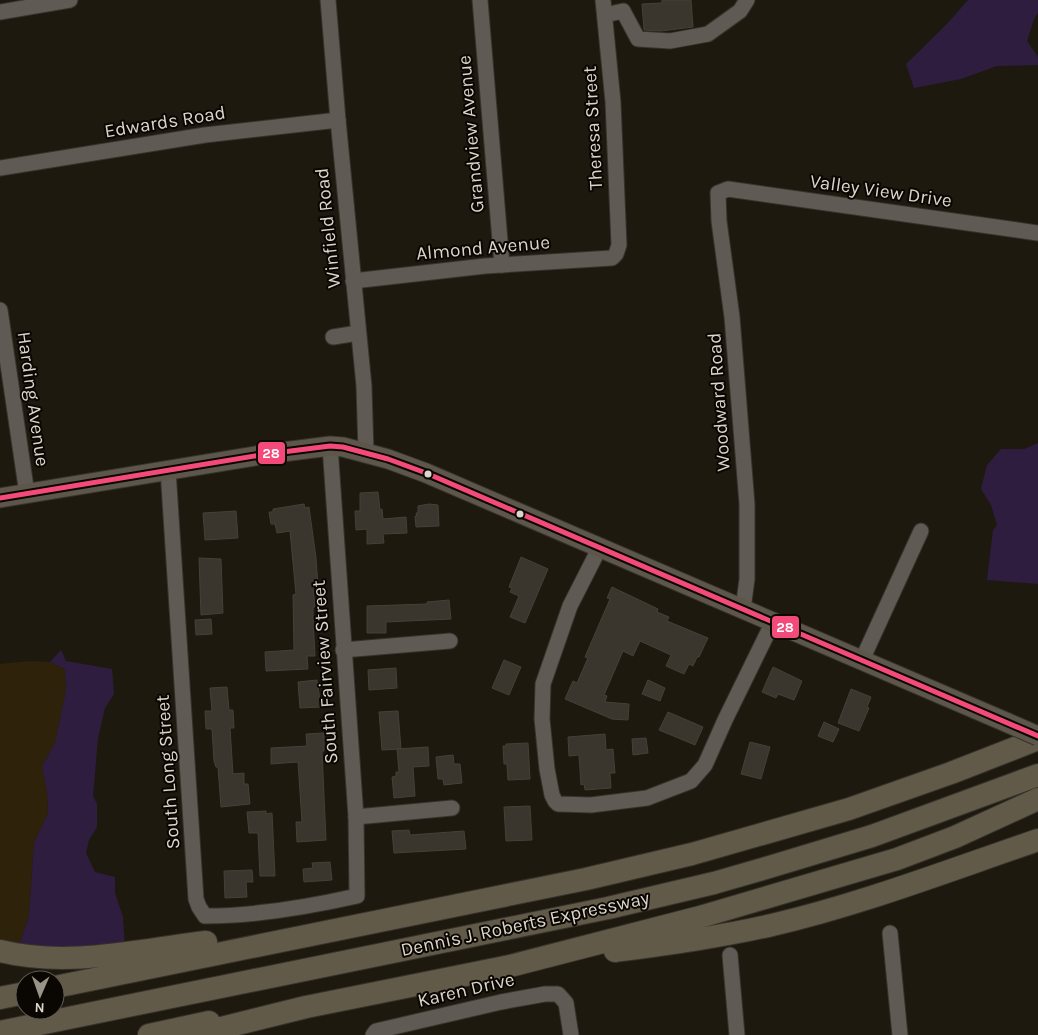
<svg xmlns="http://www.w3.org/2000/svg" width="1038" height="1035" font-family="Karla,sans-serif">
<rect width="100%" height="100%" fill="#1e190f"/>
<!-- built -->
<polygon fill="#2e220b" points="29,661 50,662 65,669 66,690 55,743 42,766 47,792 48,813 34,843 29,916 18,948 0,944 0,664"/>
<!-- green -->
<g fill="#2f1d3f">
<polygon points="968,0 1038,0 1038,13 1034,19 1027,41 1038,57 1038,65 997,66 961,79 914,88 906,64 948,23"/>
<polygon points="1038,443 1038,584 987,580 993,530 997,525 991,505 981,489 987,465 1001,449 1024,449"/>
<polygon points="61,650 66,661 112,669 114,694 105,708 98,738 93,796 97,804 97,827 89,840 86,853 95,872 115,877 115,893 123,917 125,949 18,948 29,916 34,843 48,813 47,792 42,766 55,743 66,690 65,669 50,662"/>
</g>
<!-- building -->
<g fill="#3a352d" stroke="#454038">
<polygon points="662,0 691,0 693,27 661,31 644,30 642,4 662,3"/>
<polygon points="378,492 380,510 382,509 383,519 406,517 407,533 383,534 384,543 367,544 367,529 356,530 355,511 360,511 360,493"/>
<polygon points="304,504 305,508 309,507 316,558 318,586 313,587 315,607 313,607 313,618 315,656 307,656 308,669 266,671 265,652 294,650 293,595 296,594 290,531 277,533 275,524 271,524 269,512 273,512 273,509"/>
<polygon points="429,504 438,505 439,526 416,527 415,516 417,516 416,513 418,513 418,506"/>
<polygon points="236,511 238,538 205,540 203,513"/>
<polygon points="521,557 548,569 525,623 510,617 519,596 510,592 512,588 509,587"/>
<polygon points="199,558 221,559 223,613 201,615"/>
<polygon points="612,587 658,609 657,612 669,617 667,621 708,638 699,657 697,657 693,666 689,664 684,674 666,666 671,655 640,641 633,656 623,651 604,695 607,696 605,702 629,704 628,720 612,719 565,699 573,681 577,683 588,658 585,657 610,599 607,598"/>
<polygon points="449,600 451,619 386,622 386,633 367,633 367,606 427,604 427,602"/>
<polygon points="211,619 212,634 196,635 195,620"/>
<polygon points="504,660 521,667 509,695 492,688"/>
<polygon points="773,667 802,681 794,700 778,694 776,698 762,692"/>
<polygon points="396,668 397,688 369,690 368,670"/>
<polygon points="317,680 321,707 300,708 298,682"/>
<polygon points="648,680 665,688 660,701 642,694"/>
<polygon points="227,687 229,710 233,710 234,728 230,728 233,774 244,773 244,784 248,784 250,804 221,807 218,767 216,767 214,761 212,729 206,729 205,711 212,711 210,688"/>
<polygon points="851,689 871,697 867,707 869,708 859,731 838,723"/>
<polygon points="398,711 401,749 382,750 379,712"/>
<polygon points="668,712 703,727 695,745 659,730"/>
<polygon points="824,722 839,729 833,742 818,736"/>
<polygon points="324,733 324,751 322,751 326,840 297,842 296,822 302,822 298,762 271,764 271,748 307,746 306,734"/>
<polygon points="605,734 606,750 613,749 615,773 610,773 611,788 585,790 584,784 581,785 579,755 569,756 568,737"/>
<polygon points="646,738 648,753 633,755 632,739"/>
<polygon points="750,742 770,747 761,779 741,774"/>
<polygon points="528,743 530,779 508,780 507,764 504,764 503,746 506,746 506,744"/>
<polygon points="428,747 429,766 413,767 415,796 394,798 392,777 396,776 396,772 399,772 397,749"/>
<polygon points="453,755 454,764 460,764 462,783 444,785 443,779 438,779 436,757"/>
<polygon points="530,806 532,840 506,841 504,807"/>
<polygon points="266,811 266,814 272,813 275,876 260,876 258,833 249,833 247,812"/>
<polygon points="409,830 410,835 464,831 466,849 394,853 392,831"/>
<polygon points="330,862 332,880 304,882 303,869 313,868 312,863"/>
<polygon points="252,870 253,882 246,882 247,897 225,898 224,871"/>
</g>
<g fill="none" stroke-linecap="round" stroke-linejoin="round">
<defs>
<g id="minor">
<polyline points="328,0 338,120 364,386 366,453"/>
<polyline points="480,0 502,265"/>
<polyline points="0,12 70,0"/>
<polyline points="605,15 623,11 638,39 670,41 708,34 740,11 747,0"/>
<polyline points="0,168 205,135 338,120"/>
<polyline points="353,281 485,266 612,258 616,254 619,245 613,102 603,0"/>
<polyline points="0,310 27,494"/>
<polyline points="333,337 358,333"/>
<path d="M 168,470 L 196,899 L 199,907 L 205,916 C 256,916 308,907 357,896 L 356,817 L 330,446"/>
<polyline points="600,547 570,606 543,684 542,719 547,769 552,795 555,801 558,804 591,805 647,798 691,781 705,765 725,720 773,622"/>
<polyline points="743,609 747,579 747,504 732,317 719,221 718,193 728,189 1038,233"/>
<polyline points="343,650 450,641"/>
<polyline points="862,660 921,531"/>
<polyline points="356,817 452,808"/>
<polyline points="890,933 900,1035"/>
<polyline points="730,955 737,1035"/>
<polyline points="373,1035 376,1031 501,1002 545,994 558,994 566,1003 571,1035"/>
</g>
<polyline id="major" points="0,498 267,454 330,446 343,447 388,459 426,473 1008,723"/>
<g id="highway">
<path d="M 0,951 C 68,968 138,950 206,942"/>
<path d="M 615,951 C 667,944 720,937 772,925 C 862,904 950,870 1038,840"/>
<polyline points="55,987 586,879 692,854 849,809 951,773 1038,739"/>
<polyline points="0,998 25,993"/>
<polyline points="0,1032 608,908 714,883 766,868 872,836 1038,775"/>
<polyline points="149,1035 209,1022"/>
<polyline points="193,1035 306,1007 510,966 700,917 897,859 955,837 1038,799"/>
</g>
</defs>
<!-- minor casing -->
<use href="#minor" stroke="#36332c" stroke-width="17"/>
<!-- major casing -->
<use href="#major" stroke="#36332c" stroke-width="21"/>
<!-- highway casing -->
<use href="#highway" stroke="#36332c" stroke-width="24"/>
<!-- minor -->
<use href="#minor" stroke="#5f5a54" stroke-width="15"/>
<!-- major -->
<use href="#major" stroke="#5d564a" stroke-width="19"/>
<!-- highway -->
<use href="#highway" stroke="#615a49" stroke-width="22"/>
<defs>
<polyline id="major-bridge" points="1008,723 1038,736"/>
</defs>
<!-- major-bridge casing -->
<use href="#major-bridge" stroke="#36332c" stroke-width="21" stroke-linecap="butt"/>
<!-- major-bridge -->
<use href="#major-bridge" stroke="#5d564a" stroke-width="19"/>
<defs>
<polyline id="bus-1" points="0,498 267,454 330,446 343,447 388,459 426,473 1038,736"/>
</defs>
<!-- bus-1 casing -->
<use href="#bus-1" stroke="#0a0602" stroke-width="9"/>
<!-- bus-1 -->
<use href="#bus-1" stroke="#f34a7a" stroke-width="5"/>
</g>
<!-- markers -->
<g fill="#dbd5ca" stroke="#0a0602" stroke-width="2">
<circle cx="428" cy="474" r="4.5"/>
<circle cx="520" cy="514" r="4.5"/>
</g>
<g text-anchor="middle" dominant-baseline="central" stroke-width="4" stroke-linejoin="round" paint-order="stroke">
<!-- street labels -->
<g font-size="19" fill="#dbd5ca" stroke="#0a0602">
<text transform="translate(165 122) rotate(-9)">Edwards Road</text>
<text transform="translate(593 128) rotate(-93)">Theresa Street</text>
<text transform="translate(471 134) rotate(-95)">Grandview Avenue</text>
<text transform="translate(881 191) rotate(8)">Valley View Drive</text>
<text transform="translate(328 228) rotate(-96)">Winfield Road</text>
<text transform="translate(483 248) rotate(-5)">Almond Avenue</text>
<text transform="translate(33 399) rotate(82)">Harding Avenue</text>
<text transform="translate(719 402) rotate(-94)">Woodward Road</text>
<text transform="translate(325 672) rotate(-94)">South Fairview Street</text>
<text transform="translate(168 772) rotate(-94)">South Long Street</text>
<text transform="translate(525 924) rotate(-12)">Dennis J. Roberts Expressway</text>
<text transform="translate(466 990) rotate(-13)">Karen Drive</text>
</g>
</g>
<g stroke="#0a0602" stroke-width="2">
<rect x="257" y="441" width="29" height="24" rx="5" fill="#f34a7a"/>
<rect x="771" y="615" width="29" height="24" rx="5" fill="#f34a7a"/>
</g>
<g font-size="14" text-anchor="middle" font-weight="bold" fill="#fff">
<text x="271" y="458">28</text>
<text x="785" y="632">28</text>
</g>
<!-- north arrow -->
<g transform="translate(40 995) rotate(182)"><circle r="24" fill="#0a0602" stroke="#5e5952"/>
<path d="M0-4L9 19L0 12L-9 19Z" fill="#999389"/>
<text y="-8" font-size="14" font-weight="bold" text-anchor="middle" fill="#dbd5ca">N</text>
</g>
</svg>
